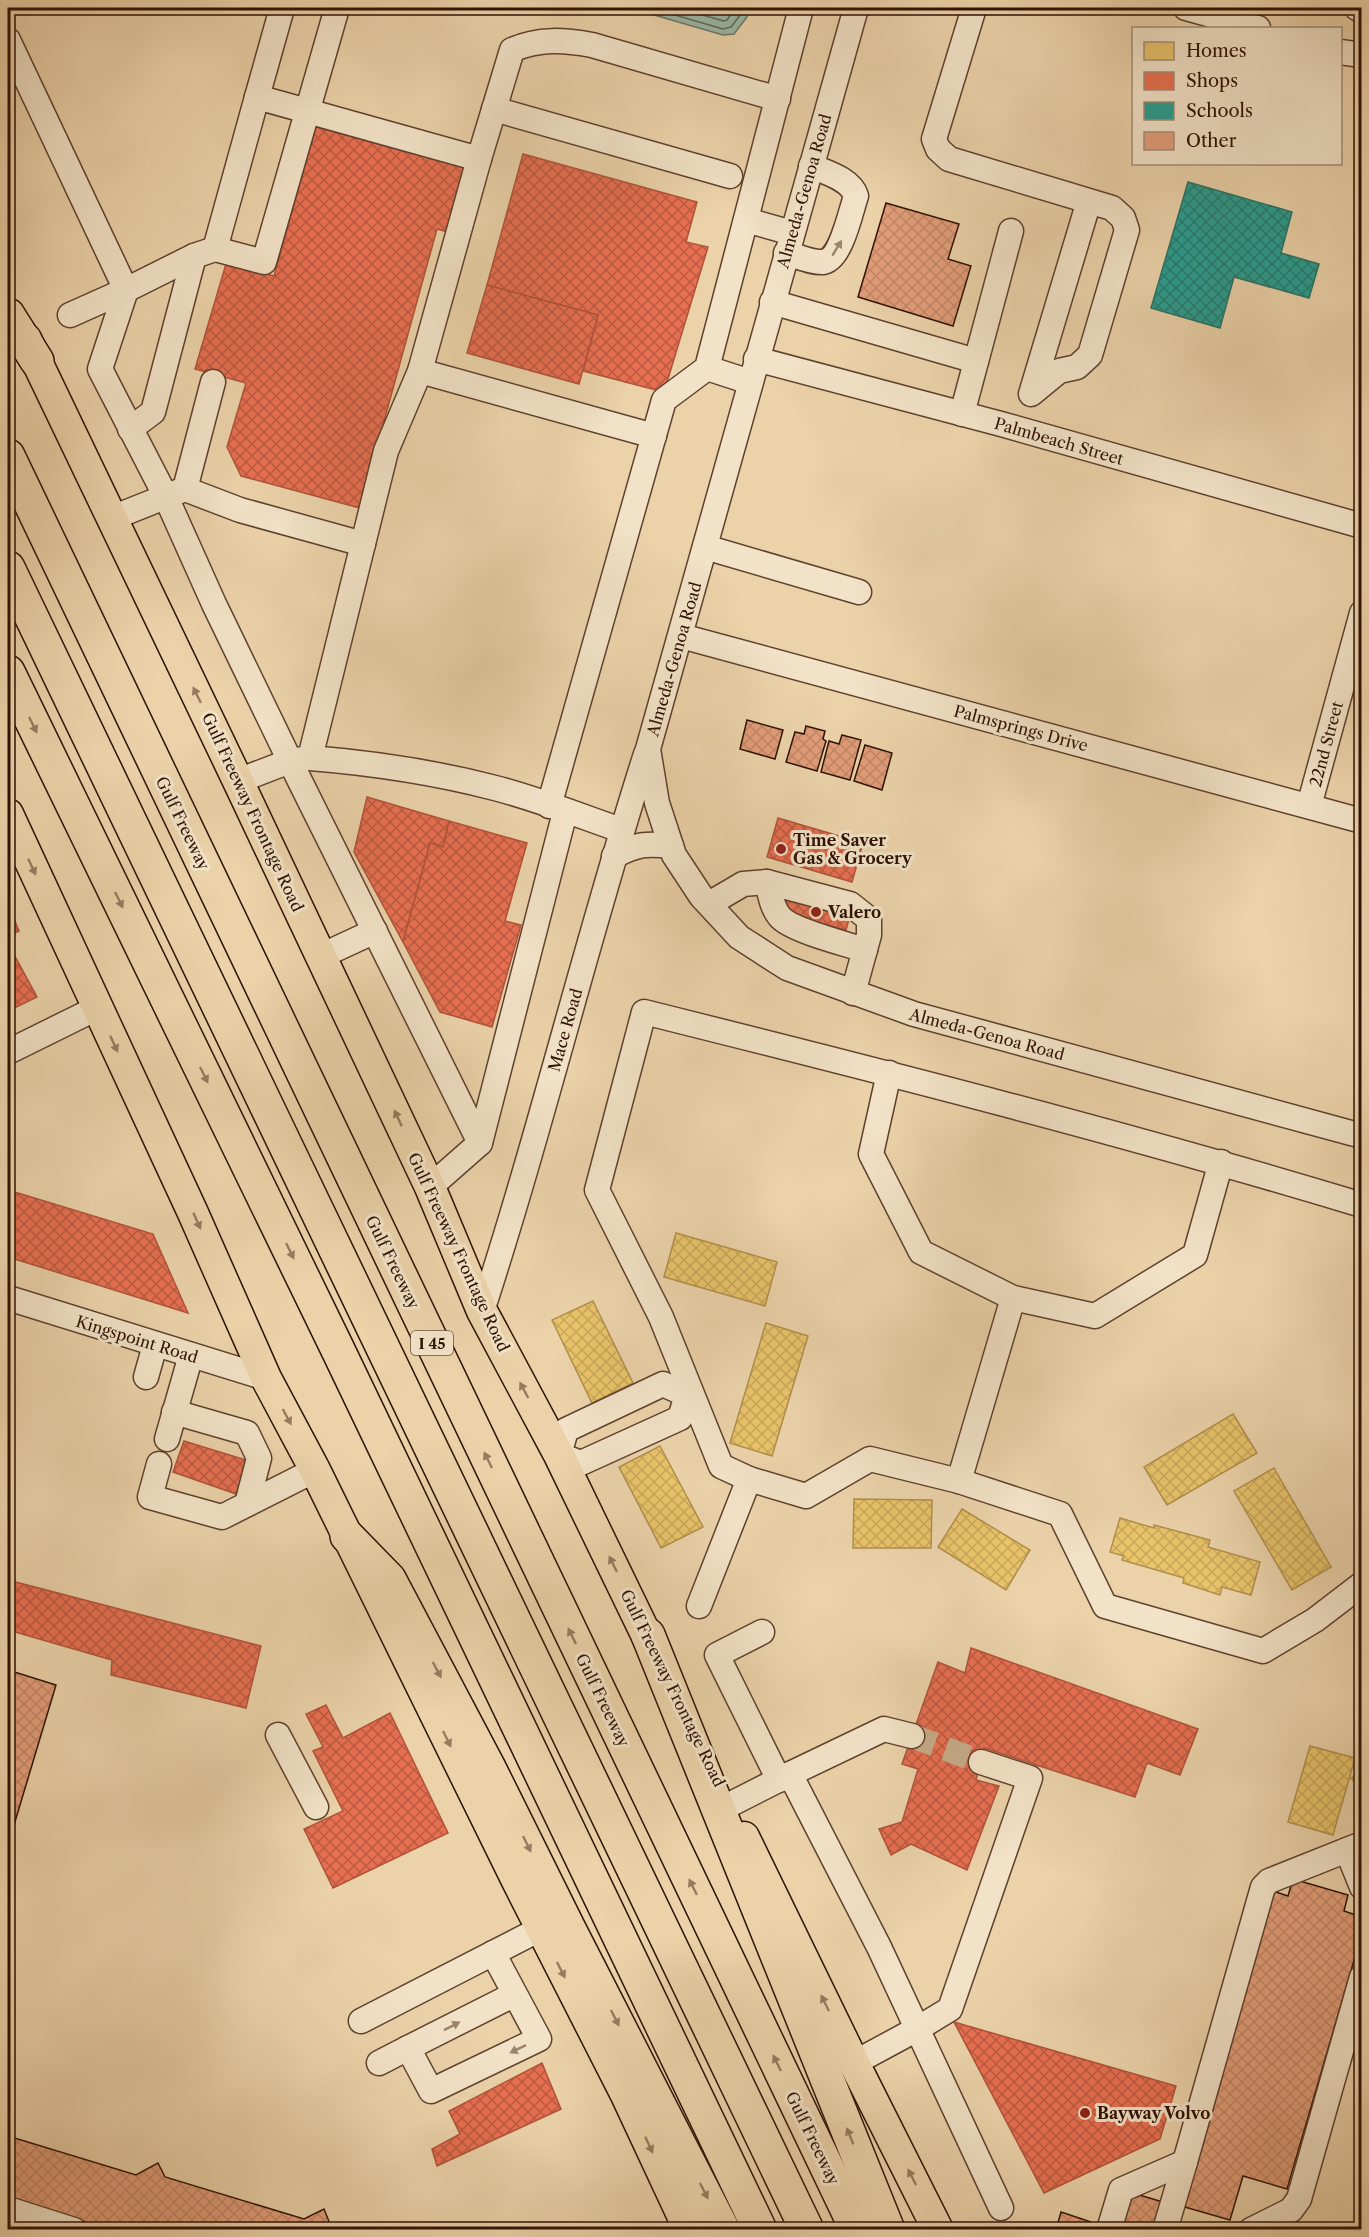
<svg xmlns="http://www.w3.org/2000/svg" width="1369" height="2237" font-family="'Libre Caslon Text',serif">
<defs>
<pattern id="homes-cross-hatch" width="8" height="8" patternUnits="userSpaceOnUse" patternTransform="scale(1.5)"><rect width="8" height="8" fill="#e9c46a"/><path d="M0 0l8 8M0 8l8-8" fill="none" stroke="#c8a75a"/></pattern>
<pattern id="shops-cross-hatch" width="8" height="8" patternUnits="userSpaceOnUse" patternTransform="scale(1.5)"><rect width="8" height="8" fill="#e76f51"/><path d="M0 0l8 8M0 8l8-8" fill="none" stroke="#bc5a41"/></pattern>
<pattern id="schools-cross-hatch" width="8" height="8" patternUnits="userSpaceOnUse" patternTransform="scale(1.5)"><rect width="8" height="8" fill="#2a9d8f"/><path d="M0 0l8 8M0 8l8-8" fill="none" stroke="#247f73"/></pattern>
<pattern id="building-cross-hatch" width="8" height="8" patternUnits="userSpaceOnUse" patternTransform="scale(1.5)"><rect width="8" height="8" fill="#e19d78"/><path d="M0 0l8 8M0 8l8-8" fill="none" stroke="#c18666"/></pattern>
</defs>
<rect width="100%" height="100%" fill="#ebd2a9"/>
<filter id="stains"><feTurbulence type="fractalNoise" baseFrequency=".00333" numOctaves="4"/><feColorMatrix values="0 0 0 0 .2 0 0 0 0 .09 0 0 0 0 .02 0 0 0 .5 -.17"/></filter>
<radialGradient id="worn" r=".72"><stop offset=".6" stop-color="#630" stop-opacity="0"/><stop offset="1" stop-color="#630" stop-opacity=".3"/></radialGradient>
<!-- water -->
<polygon fill="#98b8a7" stroke="#6e7566" stroke-width="1.5" points="630,8 749,8 747,17 734,34 723,35"/>
<!-- homes -->
<g fill="url(#homes-cross-hatch)" stroke="#b18e4c" stroke-width="1.5">
<polygon points="676,1233 777,1262 765,1306 664,1277"/>
<polygon points="593,1301 633,1383 592,1403 552,1320"/>
<polygon points="766,1323 808,1336 772,1456 730,1443"/>
<polygon points="1233,1414 1257,1453 1167,1505 1144,1467"/>
<polygon points="660,1446 703,1527 661,1548 619,1467"/>
<polygon points="1274,1468 1331,1567 1292,1590 1234,1491"/>
<polygon points="854,1499 932,1500 931,1548 853,1548"/>
<polygon points="962,1509 1030,1550 1006,1590 938,1547"/>
<polygon points="1120,1518 1154,1528 1154,1525 1210,1540 1208,1547 1260,1562 1251,1595 1222,1587 1220,1595 1183,1583 1184,1578 1122,1560 1124,1556 1110,1552"/>
<polygon points="1310,1746 1355,1758 1333,1835 1288,1822"/>
<polygon points="1362,1771 1362,1794 1351,1778"/>
</g>
<!-- shops -->
<g fill="url(#shops-cross-hatch)" stroke="#b0533a" stroke-width="1.5">
<polygon points="317,122 470,165 451,233 437,229 360,508 241,476 227,447 246,383 195,369 226,264 274,276"/>
<polygon points="523,154 697,202 686,242 708,247 664,392 583,371 598,315 487,285"/>
<polygon points="487,285 598,315 579,384 467,353"/>
<polygon points="367,797 449,821 443,847 430,843 403,942 354,852"/>
<polygon points="778,818 863,843 852,882 767,857"/>
<polygon points="449,821 527,843 505,921 521,925 492,1027 440,1012 403,942 430,843 443,847"/>
<polygon points="787,894 851,911 846,930 782,913"/>
<polygon points="8,904 19,931 8,936"/>
<polygon points="10,947 37,997 8,1011 8,948"/>
<polygon points="8,1190 153,1234 188,1313 8,1257"/>
<polygon points="184,1441 249,1461 236,1494 173,1472"/>
<polygon points="8,1580 261,1646 246,1708 111,1675 112,1660 8,1630"/>
<polygon points="971,1648 1198,1729 1180,1775 1147,1763 1135,1797 984,1748 976,1780 999,1786 967,1870 911,1844 891,1855 879,1829 902,1822 918,1769 902,1764 938,1662 965,1673"/>
<polygon points="326,1705 343,1738 390,1713 448,1833 333,1888 304,1829 343,1811 313,1751 323,1747 306,1714"/>
<polygon points="954,2022 1176,2086 1160,2139 1044,2193"/>
<polygon points="542,2063 561,2109 437,2166 432,2149 460,2134 449,2111"/>
</g>
<!-- schools -->
<polygon fill="url(#schools-cross-hatch)" stroke="#2c7366" stroke-width="1.5" points="1188,182 1292,212 1281,253 1319,264 1309,298 1234,277 1220,328 1151,308"/>
<g fill="none" stroke-linecap="round" stroke-linejoin="round">
<!-- shore -->
<g stroke="#646456" stroke-width="1.5">
<polyline points="651,8 723,29 731,27 741,14 743,8"/>
<polyline points="677,8 724,21 727,20 735,8"/>
</g>
</g>
<!-- building -->
<g fill="url(#building-cross-hatch)" stroke="#2f1105" stroke-width="1.5">
<polygon points="886,203 959,224 948,259 971,266 953,326 858,297"/>
<polygon points="747,720 783,730 775,759 740,749"/>
<polygon points="806,726 825,731 823,739 826,741 817,771 786,762 795,732 804,734"/>
<polygon points="842,735 861,740 850,780 821,772 829,741 839,744"/>
<polygon points="865,745 892,753 882,790 854,781"/>
<polygon points="8,1670 56,1685 8,1845"/>
<polygon points="1293,1879 1348,1895 1344,1911 1362,1917 1362,1933 1287,2189 1243,2176 1230,2220 1181,2206 1273,1891 1288,1896"/>
<polygon points="8,2136 136,2175 158,2163 165,2177 304,2219 324,2209 330,2224 349,2230 110,2230 8,2197"/>
<polygon points="1129,2192 1163,2202 1154,2230 1118,2230"/>
<polygon points="1061,2212 1091,2222 1089,2230 1056,2230"/>
</g>
<g fill="none" stroke-linecap="round" stroke-linejoin="round">
<!-- minor-tunnel -->
<polyline stroke="#c5ab88" stroke-width="24" stroke-dasharray="24 12" stroke-linecap="butt" points="912,1736 981,1762"/>
<defs>
<g id="minor">
<polyline points="282,8 257,97 479,159"/>
<polyline points="856,8 648,749 657,803 674,855 701,896 739,937 787,968 914,1014 1362,1136"/>
<polyline points="974,8 934,139 938,149 949,159 1112,208 1123,218 1127,230 1090,355 1077,367 1059,371 1031,394 1089,201"/>
<polyline points="1186,8 1258,28"/>
<polyline points="1357,8 1362,11"/>
<polyline points="8,40 126,290 70,315"/>
<polyline points="1340,52 1362,55"/>
<polyline points="257,97 215,249 194,256 126,290 100,369 166,497 214,604 290,761 480,1143 430,1187"/>
<polyline points="494,109 730,176"/>
<polyline points="746,220 792,233"/>
<polyline points="215,249 264,262 337,8"/>
<path d="M 786,253 C 797,256 812,263 823,262 C 841,260 851,210 856,196 C 851,179 825,172 811,166"/>
<polyline points="772,302 976,361"/>
<polyline points="756,359 1001,424 1362,526"/>
<polyline points="707,368 750,382"/>
<polyline points="420,371 654,436"/>
<polyline points="962,414 1011,231"/>
<polyline points="130,429 153,412 194,256"/>
<polyline points="185,489 213,382"/>
<polyline points="112,518 185,489 240,510 363,544"/>
<polyline points="705,547 859,592"/>
<polyline points="681,636 1362,821"/>
<polyline points="238,781 290,761 304,759"/>
<polyline points="549,806 664,400 707,368 801,8"/>
<polyline points="1309,806 1362,613"/>
<path d="M 621,830 C 580,816 538,799 495,788 C 434,772 372,763 310,758 L 386,451 L 420,371 L 479,159 L 512,50 C 539,38 564,40 592,45 L 778,99"/>
<path d="M 614,856 C 637,844 646,843 671,846"/>
<path d="M 767,882 C 770,894 772,908 780,917 C 791,930 846,944 865,950"/>
<polyline points="709,904 743,884 767,882 850,904 869,919 869,935 853,993"/>
<polyline points="321,956 375,931"/>
<polyline points="8,1052 97,1008"/>
<polyline points="889,1073 871,1154 921,1252 1013,1298 1095,1316 1195,1255 1221,1162"/>
<polyline points="480,1143 565,812"/>
<path d="M 1362,1205 C 1124,1133 884,1072 644,1012 L 597,1190 L 661,1317 L 721,1466 L 749,1479 L 806,1496 L 870,1459 L 959,1481 L 1060,1514 L 1105,1606 L 1263,1651 L 1315,1620 L 1362,1584"/>
<polyline points="8,1298 266,1378"/>
<path d="M 482,1311 C 542,1127 587,938 646,754"/>
<polyline points="146,1377 155,1345"/>
<polygon points="663,1384 687,1395 680,1418 581,1463 559,1455 566,1430"/>
<polyline points="174,1412 247,1433 259,1458 247,1504"/>
<polyline points="167,1439 191,1355"/>
<polyline points="159,1464 150,1497 222,1517 315,1470"/>
<polyline points="959,1481 1013,1298"/>
<polyline points="699,1606 749,1479"/>
<polyline points="762,1632 717,1655 779,1780"/>
<polyline points="278,1735 316,1807"/>
<polyline points="912,1736 884,1729 790,1774 879,1947 1001,2208"/>
<polyline points="729,1805 790,1774"/>
<polyline points="1347,1850 1362,1887"/>
<polyline points="493,1953 539,2039 431,2091 408,2048 515,1994"/>
<polyline points="361,2021 540,1929"/>
<polyline points="379,2063 408,2048"/>
<polyline points="854,2063 917,2029 950,2009 1030,1778 981,1762"/>
<polyline points="8,2209 74,2230"/>
<polyline points="1109,2230 1121,2190 1185,2162 1263,1887 1269,1881 1362,1844"/>
<polyline points="1165,2230 1185,2162"/>
<polyline points="1251,2230 1291,2210 1299,2199 1362,1977"/>
</g>
<g id="major">
<polyline points="26,339 238,781 430,1187 482,1311 559,1455 658,1659"/>
<polyline points="8,814 193,1213 266,1378 315,1470 517,1881 626,2095 689,2230"/>
<polyline points="744,1837 854,2063 938,2230"/>
</g>
<g id="highway">
<polyline points="8,315 37,361"/>
<polyline points="8,456 857,2230"/>
<polyline points="8,568 807,2230"/>
<polyline points="8,672 339,1352 760,2230"/>
<polyline points="347,1536 389,1579 490,1770 568,1927 723,2230"/>
<polyline points="648,1635 888,2230"/>
</g>
</defs>
<!-- minor casing -->
<use href="#minor" stroke="#5e412e" stroke-width="27"/>
<!-- major casing -->
<use href="#major" stroke="#2f1105" stroke-width="33"/>
<!-- highway casing -->
<use href="#highway" stroke="#2f1105" stroke-width="36"/>
<!-- minor -->
<use href="#minor" stroke="#f2e2c7" stroke-width="24"/>
<!-- major -->
<use href="#major" stroke="#ebd2a9" stroke-width="30"/>
<!-- highway -->
<use href="#highway" stroke="#ebd2a9" stroke-width="33"/>
</g>
<!-- one-way arrows -->
<defs><path id="oneway-solid" d="M-6-.8H1V-3.2L6.5 0L1 3.2V.8H-6Z" transform="scale(1.5)"/></defs>
<g fill="#9a8470">
<use href="#oneway-solid" transform="translate(837 248) rotate(-59)"/>
<use href="#oneway-solid" transform="translate(452 2026) rotate(-27)"/>
<use href="#oneway-solid" transform="translate(518 2049) rotate(154)"/>
</g>
<g fill="#967b5f">
<use href="#oneway-solid" transform="translate(197 695) rotate(-116)"/>
<use href="#oneway-solid" transform="translate(33 725) rotate(64)"/>
<use href="#oneway-solid" transform="translate(32 867) rotate(65)"/>
<use href="#oneway-solid" transform="translate(119 900) rotate(64)"/>
<use href="#oneway-solid" transform="translate(114 1044) rotate(65)"/>
<use href="#oneway-solid" transform="translate(204 1075) rotate(64)"/>
<use href="#oneway-solid" transform="translate(398 1118) rotate(-115)"/>
<use href="#oneway-solid" transform="translate(197 1221) rotate(66)"/>
<use href="#oneway-solid" transform="translate(290 1251) rotate(64)"/>
<use href="#oneway-solid" transform="translate(524 1390) rotate(-118)"/>
<use href="#oneway-solid" transform="translate(287 1417) rotate(62)"/>
<use href="#oneway-solid" transform="translate(488 1460) rotate(-116)"/>
<use href="#oneway-solid" transform="translate(613 1564) rotate(-116)"/>
<use href="#oneway-solid" transform="translate(572 1636) rotate(-116)"/>
<use href="#oneway-solid" transform="translate(437 1670) rotate(62)"/>
<use href="#oneway-solid" transform="translate(447 1739) rotate(64)"/>
<use href="#oneway-solid" transform="translate(527 1844) rotate(64)"/>
<use href="#oneway-solid" transform="translate(693 1887) rotate(-116)"/>
<use href="#oneway-solid" transform="translate(561 1970) rotate(63)"/>
<use href="#oneway-solid" transform="translate(825 2003) rotate(-116)"/>
<use href="#oneway-solid" transform="translate(615 2018) rotate(63)"/>
<use href="#oneway-solid" transform="translate(777 2063) rotate(-116)"/>
<use href="#oneway-solid" transform="translate(850 2136) rotate(-112)"/>
<use href="#oneway-solid" transform="translate(649 2145) rotate(65)"/>
<use href="#oneway-solid" transform="translate(912 2177) rotate(-117)"/>
<use href="#oneway-solid" transform="translate(704 2191) rotate(63)"/>
</g>
<!-- markers -->
<g fill="#8f2418" stroke="#f2e2c7" stroke-width="2">
<circle cx="781" cy="849" r="6"/>
<circle cx="816" cy="912" r="6"/>
<circle cx="1085" cy="2113" r="6"/>
</g>
<g text-anchor="middle" dominant-baseline="central" stroke-width="6" stroke-linejoin="round" paint-order="stroke">
<!-- shield labels -->
<rect fill="#f2e2c7" stroke="#6a503f" stroke-width="1.5" x="411" y="1331" width="42" height="24" rx="4.5"/>
<g font-size="15" font-weight="bold" fill="#2f1105">
<text x="432" y="1343">I 45</text>
</g>
<!-- street labels -->
<g font-size="16" fill="#2f1105" stroke="#f2e2c7">
<text transform="translate(804 191) rotate(-74)">Almeda-Genoa Road</text>
<text transform="translate(1059 441) rotate(16)">Palmbeach Street</text>
<text transform="translate(674 659) rotate(-74)">Almeda-Genoa Road</text>
<text transform="translate(1021 728) rotate(15)">Palmsprings Drive</text>
<text transform="translate(1326 744) rotate(-75)">22nd Street</text>
<text transform="translate(253 812) rotate(65)">Gulf Freeway Frontage Road</text>
<text transform="translate(183 823) rotate(64)">Gulf Freeway</text>
<text transform="translate(565 1030) rotate(-74)">Mace Road</text>
<text transform="translate(987 1034) rotate(15)">Almeda-Genoa Road</text>
<text transform="translate(459 1252) rotate(65)">Gulf Freeway Frontage Road</text>
<text transform="translate(393 1262) rotate(64)">Gulf Freeway</text>
<text transform="translate(137 1339) rotate(17)">Kingspoint Road</text>
<text transform="translate(673 1688) rotate(64)">Gulf Freeway Frontage Road</text>
<text transform="translate(603 1700) rotate(64)">Gulf Freeway</text>
<text transform="translate(813 2138) rotate(64)">Gulf Freeway</text>
</g>
<!-- poi labels -->
<g font-size="16" font-weight="bold" fill="#2f1105" stroke="#f2e2c7" text-anchor="start">
<text x="793" y="840">Time Saver<tspan x="793" dy="18">Gas &amp; Grocery</tspan></text>
<text x="828" y="912">Valero</text>
<text x="1097" y="2113">Bayway Volvo</text>
</g>
</g>
<!-- margin -->
<rect width="1369" height="2237" fill="none" stroke="#ebd2a9" stroke-width="30"/>
<rect x="9" y="9" width="1351" height="2219" fill="none" stroke="#2f1105" stroke-width="3"/>
<rect x="15" y="15" width="1339" height="2207" fill="none" stroke="#2f1105" stroke-width="1.5"/>
<!-- legend -->
<rect x="1132" y="27" width="210" height="138" fill="#f2e2c7" stroke="#a48e79" stroke-width="1.5"/>
<rect x="1144" y="42" width="30" height="18" fill="#e9c46a" stroke="#a48e79" stroke-width="1.5"/>
<text x="1186" y="57" font-size="18" fill="#2f1105">Homes</text>
<rect x="1144" y="72" width="30" height="18" fill="#e76f51" stroke="#a48e79" stroke-width="1.5"/>
<text x="1186" y="87" font-size="18" fill="#2f1105">Shops</text>
<rect x="1144" y="102" width="30" height="18" fill="#2a9d8f" stroke="#a48e79" stroke-width="1.5"/>
<text x="1186" y="117" font-size="18" fill="#2f1105">Schools</text>
<rect x="1144" y="132" width="30" height="18" fill="#e19d78" stroke="#a48e79" stroke-width="1.5"/>
<text x="1186" y="147" font-size="18" fill="#2f1105">Other</text>
<rect width="100%" height="100%" filter="url(#stains)"/>
<rect width="100%" height="100%" fill="url(#worn)"/>
</svg>
